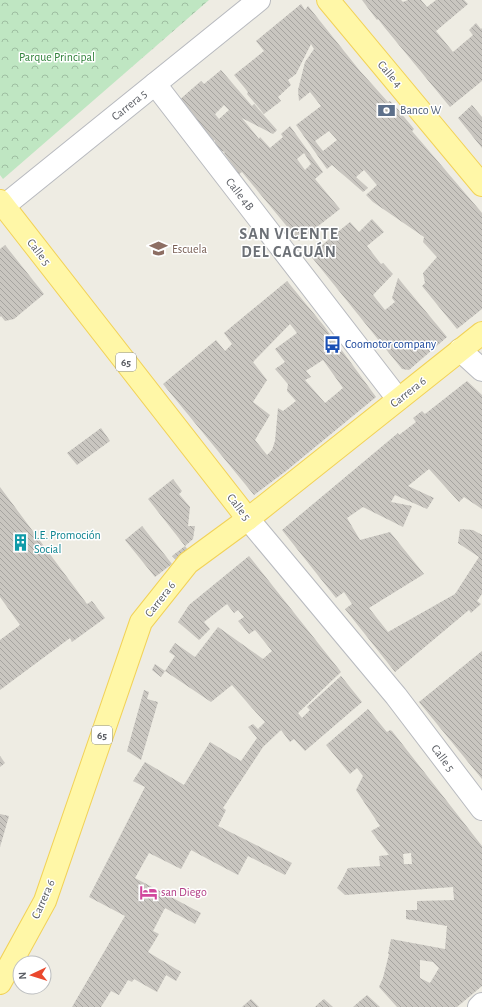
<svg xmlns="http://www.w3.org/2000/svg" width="482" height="1007" font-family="'Alegreya Sans',sans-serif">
<defs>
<pattern id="forest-crowns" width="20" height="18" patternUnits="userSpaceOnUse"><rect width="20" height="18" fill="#bfe6c2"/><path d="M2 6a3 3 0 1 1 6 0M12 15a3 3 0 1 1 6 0" fill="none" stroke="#9ebea1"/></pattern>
<pattern id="building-back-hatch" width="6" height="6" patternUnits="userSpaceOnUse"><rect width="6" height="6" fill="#c9c6c0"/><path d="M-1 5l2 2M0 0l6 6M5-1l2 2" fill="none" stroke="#a6a4a0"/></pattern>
</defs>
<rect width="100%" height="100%" fill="#eeece3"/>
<!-- forest -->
<polygon fill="url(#forest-crowns)" points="0,0 209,0 3,179 0,175"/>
<!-- building -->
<g fill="url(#building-back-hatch)" fill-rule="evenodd">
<polygon points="362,0 401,0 403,2 408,0 421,0 427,7 436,0 464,0 468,4 436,31 453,52 473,35 469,30 476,23 481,29 482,28 482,81 450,107 385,28 378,19 377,20"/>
<path d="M 301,4 L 305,10 L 308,6 L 360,71 L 388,102 L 390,101 L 396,107 L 414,129 L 412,131 L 482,213 L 482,309 L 457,329 L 422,286 L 425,283 L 423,273 L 437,257 L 423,242 L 424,237 L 373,202 L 366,195 L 377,185 L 364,170 L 356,177 L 368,188 L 363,192 L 332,165 L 327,169 L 296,125 L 321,106 L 310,92 L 299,101 L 298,90 L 305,62 L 314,49 L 311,44 L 296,74 L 288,80 L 291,85 L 278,97 L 281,101 L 264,114 L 247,94 L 248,92 L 234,75 L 264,51 L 256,41 ZM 329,131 L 337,140 L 323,151 L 315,141 Z"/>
<path d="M 221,70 L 252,106 L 254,104 L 277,130 L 273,134 L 242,118 L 259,139 L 260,137 L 270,148 L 283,137 L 281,134 L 290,126 L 323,172 L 315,179 L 340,209 L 299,241 L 242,172 L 239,174 L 224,153 L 225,152 L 219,150 L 215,146 L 215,140 L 212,142 L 177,102 L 201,81 L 204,84 ZM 224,105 L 229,110 L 219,119 L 215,114 ZM 304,153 L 311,164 L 305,170 L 297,159 Z"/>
<polygon points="472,105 482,117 482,148 458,118"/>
<polygon points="372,219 384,232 367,246 381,264 383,263 393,274 373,295 385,310 395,302 392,298 398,278 447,337 409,370 402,369 310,255 350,222 359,232"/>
<polygon points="5,245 44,294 14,319 5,321 1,316 0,317 0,249"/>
<path d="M 287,281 L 324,326 L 376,397 L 286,471 L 254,495 L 163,384 L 216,340 L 225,351 L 232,344 L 224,333 ZM 290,324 L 297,333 L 275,349 L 285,362 L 275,369 L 288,384 L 287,391 L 296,401 L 283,411 L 278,408 L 275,441 L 272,450 L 267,455 L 255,440 L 270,415 L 253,402 L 267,380 L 253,362 ZM 323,360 L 343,388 L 325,403 L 305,380 L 311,377 L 306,371 Z"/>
<polygon points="467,381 482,395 482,509 464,497 459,502 429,469 408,486 434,498 427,509 395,495 391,502 412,506 403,527 363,507 347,518 360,540 390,532 424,574 369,608 388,632 455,594 479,557 458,543 460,529 473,530 482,535 482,594 477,601 481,604 471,613 469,610 395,672 345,609 352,604 344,592 336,598 282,530 398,433 399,435 416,422 413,418 422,411 425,414"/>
<polygon points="101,428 110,441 77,465 67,453"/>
<polygon points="173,479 182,491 179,494 190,507 188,526 195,526 193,539 185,546 148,499"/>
<polygon points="0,487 87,604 92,601 105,618 72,642 70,638 0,690 0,640 20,625 0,597"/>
<polygon points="142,526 172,564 155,577 125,540"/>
<polygon points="185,546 188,550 176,560 172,556"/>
<polygon points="249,556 341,672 298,713 302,718 310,710 307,707 341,676 362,702 305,751 294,739 290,742 281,730 263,747 223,808 226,810 218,826 292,863 285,875 248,856 238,875 191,850 181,869 149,853 135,878 201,913 195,924 165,908 153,931 159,934 148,952 181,972 176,981 166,975 157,992 134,979 132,982 128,980 119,995 111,991 101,1007 72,1007 125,916 89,897 145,787 133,781 145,762 184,785 210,742 241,761 257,738 248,727 253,724 258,729 265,722 252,708 232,685 211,702 165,671 175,656 169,652 175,643 195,657 218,627 263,659 272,651 255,630 249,634 238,621 244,617 238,610 234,613 227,604 204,622 210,629 199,640 178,622 189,605"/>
<polygon points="482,651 482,779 419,702"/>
<polygon points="155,664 165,671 161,677 152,670"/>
<polygon points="144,690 149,692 147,699 158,702 141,760 127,751"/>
<path d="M 368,709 L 386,731 L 387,732 L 390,730 L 392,731 L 482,846 L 482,986 L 457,1007 L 397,1007 L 379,987 L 383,978 L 389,954 L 388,954 L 391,939 L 445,949 L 447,926 L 406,919 L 406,910 L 417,910 L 417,901 L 454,900 L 453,887 L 345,895 L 337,888 L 342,880 L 348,868 L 380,866 L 379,856 L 389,855 L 371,831 L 380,826 L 356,790 L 363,776 L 357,768 L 350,774 L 326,745 ZM 411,853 L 412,864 L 404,864 L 403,854 ZM 420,960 L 433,962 L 439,968 L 430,983 L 420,978 Z"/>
<polygon points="0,756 5,763 0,767"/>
<polygon points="0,814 9,816 0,847"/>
<polygon points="367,995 380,1007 353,1007"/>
<polygon points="251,999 259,1007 242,1007"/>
<polygon points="324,999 333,1007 315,1007 319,1003"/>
</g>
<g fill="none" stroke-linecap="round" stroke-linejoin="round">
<defs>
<g id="minor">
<polyline points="155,84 398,399"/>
<polyline points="4,206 259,0"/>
<polyline points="460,350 482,370"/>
<polyline points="248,519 396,696 482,809"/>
<polyline points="479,1007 482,1004"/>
</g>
<g id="major">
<polyline points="328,0 482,185"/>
<polyline points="0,201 248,519"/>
<polyline points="0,983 45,901 141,622 188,563 248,519 482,333"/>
</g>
</defs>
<!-- minor casing -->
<use href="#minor" stroke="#b8babf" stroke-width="24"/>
<!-- major casing -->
<use href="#major" stroke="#f2d258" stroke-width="24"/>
<!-- minor -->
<use href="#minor" stroke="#fff" stroke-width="22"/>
<!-- major -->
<use href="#major" stroke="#fff7a7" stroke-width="22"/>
</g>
<!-- icons -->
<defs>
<symbol id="bank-bare" viewBox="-9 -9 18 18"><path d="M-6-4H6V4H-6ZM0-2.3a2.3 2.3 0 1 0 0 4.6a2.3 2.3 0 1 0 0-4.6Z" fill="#5c6f8a" stroke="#fff" stroke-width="2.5" paint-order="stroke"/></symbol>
<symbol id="school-bare" viewBox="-9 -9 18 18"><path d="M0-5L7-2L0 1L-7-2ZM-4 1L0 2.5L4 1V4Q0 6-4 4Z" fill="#8d6e63" stroke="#fff" stroke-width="2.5" paint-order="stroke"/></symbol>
<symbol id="bus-bare" viewBox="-9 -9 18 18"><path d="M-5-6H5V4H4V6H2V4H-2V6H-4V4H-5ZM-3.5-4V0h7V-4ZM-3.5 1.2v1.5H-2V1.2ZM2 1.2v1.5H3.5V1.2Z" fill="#1a4fb4" stroke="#fff" stroke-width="2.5" paint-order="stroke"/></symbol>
<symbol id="building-bare" viewBox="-9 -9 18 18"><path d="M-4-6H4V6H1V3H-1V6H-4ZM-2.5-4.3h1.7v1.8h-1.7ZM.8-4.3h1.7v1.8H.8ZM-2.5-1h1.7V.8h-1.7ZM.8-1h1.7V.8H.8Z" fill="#0f9aa8" stroke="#fff" stroke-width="2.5" paint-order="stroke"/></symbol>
<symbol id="hotel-bare" viewBox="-9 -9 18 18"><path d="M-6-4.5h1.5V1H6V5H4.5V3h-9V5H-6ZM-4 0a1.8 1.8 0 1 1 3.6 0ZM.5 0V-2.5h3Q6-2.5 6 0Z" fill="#d1479c" stroke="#fff" stroke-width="2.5" paint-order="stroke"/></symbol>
</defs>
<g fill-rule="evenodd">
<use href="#bank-bare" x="374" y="98" width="25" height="25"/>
<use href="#school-bare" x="146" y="236" width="25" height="25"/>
<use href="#bus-bare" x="320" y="332" width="25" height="25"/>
<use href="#building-bare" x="8" y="530" width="25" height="25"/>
<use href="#hotel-bare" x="136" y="880" width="25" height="25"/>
</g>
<g text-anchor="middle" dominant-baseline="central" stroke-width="3" stroke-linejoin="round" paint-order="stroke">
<!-- shield labels -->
<g fill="#fff" stroke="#8c8e92" stroke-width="1">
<rect x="116" y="353" width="20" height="18" rx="3"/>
<rect x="92" y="726" width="20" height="18" rx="3"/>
</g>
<g font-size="11" font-weight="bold" fill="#5b5e64">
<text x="126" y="362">65</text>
<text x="102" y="735">65</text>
</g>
<!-- park labels -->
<g font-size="12" fill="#33833d" stroke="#fff">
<text x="57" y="57">Parque Principal</text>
</g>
<!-- street labels -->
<g font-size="12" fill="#5b5e64" stroke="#fff">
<text transform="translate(390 74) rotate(50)">Calle 4</text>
<text transform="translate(129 105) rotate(-39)">Carrera 5</text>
<text transform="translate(240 194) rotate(52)">Calle 4B</text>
<text transform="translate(39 252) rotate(52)">Calle 5</text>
<text transform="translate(408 392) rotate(-38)">Carrera 6</text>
<text transform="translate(239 507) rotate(52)">Calle 5</text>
<text transform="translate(160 599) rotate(-52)">Carrera 6</text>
<text transform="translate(443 758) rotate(53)">Calle 5</text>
<text transform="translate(43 899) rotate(-66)">Carrera 6</text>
</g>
<!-- service labels -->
<g font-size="12" fill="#4e5e75" stroke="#fff" text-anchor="start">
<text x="400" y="110">Banco W</text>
</g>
<!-- education labels -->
<g font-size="12" fill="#785e54" stroke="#fff" text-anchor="start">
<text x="172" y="249">Escuela</text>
</g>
<!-- transit labels -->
<g font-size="12" fill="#164399" stroke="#fff" text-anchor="start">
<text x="345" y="344">Coomotor company</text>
</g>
<!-- culture labels -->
<g font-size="12" fill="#0d838f" stroke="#fff" text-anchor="start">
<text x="34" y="535">I.E. Promoción<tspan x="34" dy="14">Social</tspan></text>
</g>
<!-- hotel labels -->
<g font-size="12" fill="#b23c85" stroke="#fff" text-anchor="start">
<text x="161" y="892">san Diego</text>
</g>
<!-- district labels -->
<g font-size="16" font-weight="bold" letter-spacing="1" fill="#6c7076" stroke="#fff">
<text x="289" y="234">SAN VICENTE<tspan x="289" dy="18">DEL CAGUÁN</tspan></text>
</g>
</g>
<!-- north arrow -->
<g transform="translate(32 975) rotate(266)"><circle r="19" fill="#ffffff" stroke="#bdbfc1"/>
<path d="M0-3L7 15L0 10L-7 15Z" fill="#ea482d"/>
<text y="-6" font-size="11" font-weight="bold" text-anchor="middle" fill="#5b5e64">N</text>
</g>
</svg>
